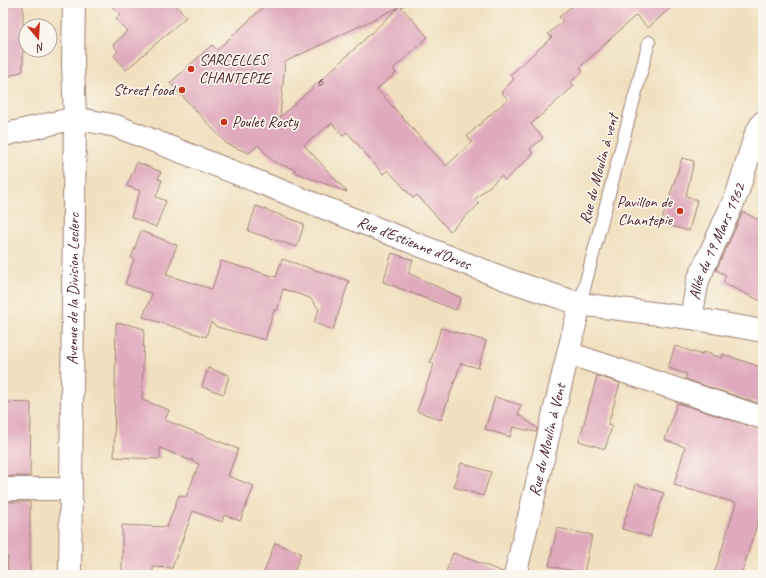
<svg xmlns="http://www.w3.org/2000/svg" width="766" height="578" font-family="Caveat,sans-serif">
<rect width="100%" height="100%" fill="#fbf7ec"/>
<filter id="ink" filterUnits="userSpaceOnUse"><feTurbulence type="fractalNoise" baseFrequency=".025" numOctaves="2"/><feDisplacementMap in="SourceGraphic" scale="8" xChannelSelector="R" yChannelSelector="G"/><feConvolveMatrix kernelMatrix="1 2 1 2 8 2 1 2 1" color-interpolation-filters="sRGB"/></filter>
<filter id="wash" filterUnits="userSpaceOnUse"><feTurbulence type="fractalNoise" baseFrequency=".012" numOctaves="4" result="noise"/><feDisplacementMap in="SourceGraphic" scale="16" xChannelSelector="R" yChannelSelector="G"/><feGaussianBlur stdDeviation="0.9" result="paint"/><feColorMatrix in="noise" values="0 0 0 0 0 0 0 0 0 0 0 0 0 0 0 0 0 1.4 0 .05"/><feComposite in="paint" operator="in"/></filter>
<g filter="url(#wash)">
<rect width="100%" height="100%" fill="#f1e0c0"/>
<g id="blocks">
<!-- building -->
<g fill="#e0aabe" fill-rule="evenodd">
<polygon points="3,3 23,3 23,71 3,78"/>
<polygon points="109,3 174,3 186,17 126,70 114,56 118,51 113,45 127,31 116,19 120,15"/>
<path d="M 268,3 L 408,3 L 401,7 L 428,37 L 393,69 L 396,73 L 377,89 L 446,166 L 472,142 L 467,136 L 508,99 L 501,92 L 514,79 L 510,75 L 552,37 L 548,34 L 563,21 L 559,17 L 575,3 L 676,3 L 648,28 L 636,15 L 580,67 L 583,71 L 571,82 L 574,86 L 531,124 L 543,138 L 530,149 L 533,154 L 505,180 L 501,176 L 475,199 L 479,204 L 450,231 L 417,195 L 413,198 L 388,170 L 383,174 L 347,132 L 343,136 L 332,123 L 304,145 L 347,192 L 294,172 L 296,170 L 274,162 L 258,145 L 249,153 L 227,144 L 170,83 L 212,45 L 217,50 ZM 399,7 L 320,81 L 280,117 L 285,62 Z"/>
<polygon points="682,158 694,161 686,196 697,200 689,231 661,223"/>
<polygon points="137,162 161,172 158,179 162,180 156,197 166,201 156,227 131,217 140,191 127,186"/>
<polygon points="256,206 304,224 297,247 248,231"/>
<polygon points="743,212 763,222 763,302 723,283 726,275 716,270"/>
<polygon points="141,231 177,245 166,275 212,289 221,261 276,277 282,259 349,281 333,330 314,323 319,309 310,298 283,289 277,311 274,310 265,340 217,327 211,322 206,337 143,317 152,294 125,284 134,259 131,258"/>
<polygon points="392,253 413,260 408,273 461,298 456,310 383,282"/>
<polygon points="116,323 127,324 144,329 142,400 169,410 165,420 238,449 228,476 254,486 240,521 224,515 222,522 193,511 172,568 153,567 153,575 122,575 122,525 167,527 179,495 186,497 199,464 192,461 193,460 189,460 160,448 160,459 114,457"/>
<polygon points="441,328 486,341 478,368 461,363 441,420 417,411 434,364 430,363"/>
<polygon points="675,346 702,355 703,352 722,358 723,354 763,368 763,405 685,379 687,374 668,368"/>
<polygon points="208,368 229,375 224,394 202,387"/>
<polygon points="597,376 620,383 608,425 612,426 605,449 579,441"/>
<polygon points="495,397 521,405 518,414 537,428 536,432 513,427 510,437 485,429"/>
<polygon points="3,402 31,403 30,476 3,476"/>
<polygon points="677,403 763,430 763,505 741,575 714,575 736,503 674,485 685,447 665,440"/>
<polygon points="461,463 491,472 483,496 454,487"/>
<polygon points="636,484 664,493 650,537 622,529"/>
<polygon points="3,502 30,502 30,575 7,575 8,557 3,557"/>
<polygon points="557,528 592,535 584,573 549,566"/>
<polygon points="275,543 301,553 293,575 263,575"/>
<polygon points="453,553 503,572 503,575 445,575"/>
</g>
</g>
</g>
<g filter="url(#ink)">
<use href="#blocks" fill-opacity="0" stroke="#9e8076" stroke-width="1"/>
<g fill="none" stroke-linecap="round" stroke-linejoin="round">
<defs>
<polyline id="lane" points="580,304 649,42"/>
<g id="street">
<path id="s1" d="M 3,135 L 75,118 L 116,126 L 508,280 L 580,304 L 691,318 L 763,331"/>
<path id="s2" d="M 691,318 L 698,280 L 737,194 L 756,133 L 763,122"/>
<polyline points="568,353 763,418"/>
<polyline points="3,489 71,489"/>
<path id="s3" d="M 515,575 L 580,304"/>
</g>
<g id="secondary">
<path id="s4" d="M 70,575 L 75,118 L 73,64 L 74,3"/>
</g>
</defs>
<!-- lane casing -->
<use href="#lane" stroke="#9e8076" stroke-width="14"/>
<!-- street casing -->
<use href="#street" stroke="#9e8076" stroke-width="24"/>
<!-- secondary casing -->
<use href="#secondary" stroke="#9e8076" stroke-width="24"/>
<!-- lane -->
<use href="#lane" stroke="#fff" stroke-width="12"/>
<!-- street -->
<use href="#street" stroke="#fff" stroke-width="22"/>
<!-- secondary -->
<use href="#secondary" stroke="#fff" stroke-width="22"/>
</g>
</g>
<!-- markers -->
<g fill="#c8321e" stroke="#fbf7ec" stroke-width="1.5">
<circle cx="191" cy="69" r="4"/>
<circle cx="182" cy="90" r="4"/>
<circle cx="224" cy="122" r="4"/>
<circle cx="680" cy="211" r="4"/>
</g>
<g text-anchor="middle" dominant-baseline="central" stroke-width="3.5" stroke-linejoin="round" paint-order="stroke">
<!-- number labels -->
<g font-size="14" fill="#704250">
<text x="320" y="81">6</text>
</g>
<!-- poi labels -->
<g font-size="16" fill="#4a1f2b" stroke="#fbf7ec" text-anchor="start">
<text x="199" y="60">SARCELLES<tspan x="199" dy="18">CHANTEPIE</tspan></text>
<text x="174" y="90" text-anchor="end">Street food</text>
<text x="232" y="122">Poulet Rosty</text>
<text x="672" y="202" text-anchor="end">Pavillon de<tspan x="672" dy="18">Chantepie</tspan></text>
</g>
<!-- street labels -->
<g font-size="16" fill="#4a1f2b" stroke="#fbf7ec">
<text transform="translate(599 169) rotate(-75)">Rue du Moulin à vent</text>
<text stroke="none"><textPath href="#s2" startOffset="81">Allée du 19 Mars 1962</textPath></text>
<text stroke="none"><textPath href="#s1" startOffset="436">Rue d'Estienne d'Orves</textPath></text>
<text stroke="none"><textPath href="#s4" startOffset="286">Avenue de la Division Leclerc</textPath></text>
<text stroke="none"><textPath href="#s3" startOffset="139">Rue du Moulin à Vent</textPath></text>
</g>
</g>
<!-- margin -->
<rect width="766" height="578" fill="none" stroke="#fbf7ec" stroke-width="16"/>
<!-- north arrow -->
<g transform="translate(38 38) rotate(162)"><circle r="19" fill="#fbf7ec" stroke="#b4a19f"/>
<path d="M0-3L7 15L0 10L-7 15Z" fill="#c8321e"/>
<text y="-6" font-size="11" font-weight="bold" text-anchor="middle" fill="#4a1f2b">N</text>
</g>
</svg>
